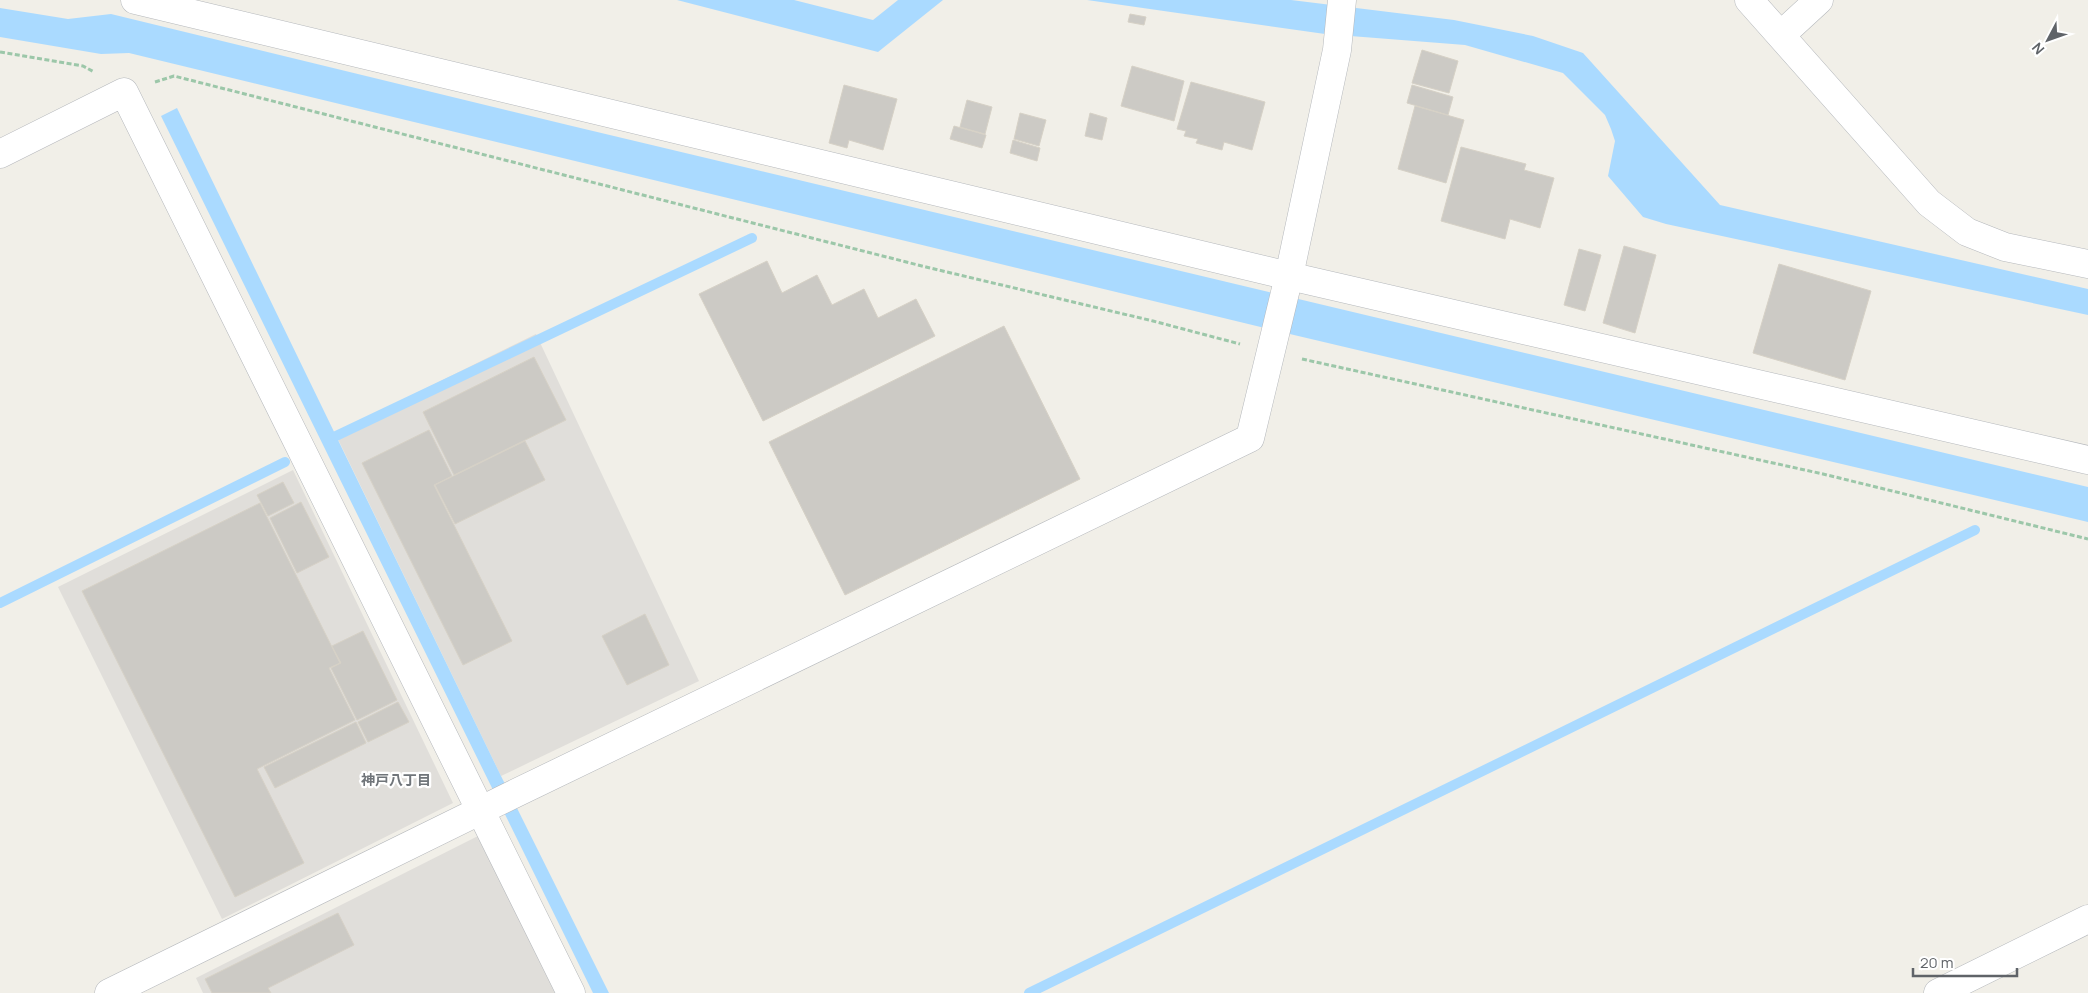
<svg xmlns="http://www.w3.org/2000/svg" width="2088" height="993" font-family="Manrope,'Noto Sans JP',sans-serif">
<rect width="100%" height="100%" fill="#f1efe8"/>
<!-- industrial -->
<g fill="#e0deda">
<polygon points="536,334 699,681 501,776 335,433"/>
<polygon points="293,470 453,803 222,919 58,587"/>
<polygon points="478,836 557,993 203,993 196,978"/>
</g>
<!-- water -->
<g fill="#aadaff">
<polygon points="677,0 794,0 873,20 898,0 943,0 878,52"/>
<polygon points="1087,0 1291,0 1454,20 1533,36 1583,53 1720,205 2088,289 2088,315 1666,224 1643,217 1608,176 1615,141 1611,129 1605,115 1563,73 1465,45 1325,34"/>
<polygon points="0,8 68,19 111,14 572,126 2088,487 2088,522 1294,335 129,53 101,54 0,37"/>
<polygon points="177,108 501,776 609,993 593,993 161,116"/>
</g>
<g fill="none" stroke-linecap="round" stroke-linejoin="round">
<!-- stream -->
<g stroke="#aadaff" stroke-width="10">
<polyline points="336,436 752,238"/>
<polyline points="0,603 285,462"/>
<polyline points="1029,993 1975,530"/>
</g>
</g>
<!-- building -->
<g fill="#cccac5" stroke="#d6d1c6">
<polygon points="1130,14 1146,17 1144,25 1128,22"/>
<polygon points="1422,50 1458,61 1449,93 1412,83"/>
<polygon points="1132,66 1184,81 1174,121 1121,106"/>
<polygon points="1191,82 1265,102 1252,150 1224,142 1222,150 1196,143 1198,139 1184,136 1186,131 1177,129"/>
<polygon points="844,85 897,99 883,150 849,140 847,148 829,143"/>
<polygon points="1412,85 1453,97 1448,115 1407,103"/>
<polygon points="967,100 992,107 985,134 960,127"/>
<polygon points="1415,106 1464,120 1446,183 1398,169"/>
<polygon points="1020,113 1046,120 1039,146 1014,139"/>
<polygon points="1090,113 1107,118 1102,140 1085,136"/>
<polygon points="954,126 986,135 982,148 950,139"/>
<polygon points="1013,140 1040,148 1037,161 1010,153"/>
<polygon points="1461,147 1526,164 1524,170 1554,178 1540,228 1510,219 1505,239 1441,221"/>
<polygon points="1624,246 1656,255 1635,333 1603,323"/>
<polygon points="1579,249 1601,255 1585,311 1564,305"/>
<polygon points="767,261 782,293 817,275 832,305 864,289 878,318 916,299 935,336 763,421 699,294"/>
<polygon points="1779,264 1871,291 1845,380 1753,353"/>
<polygon points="1004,326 1080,479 845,595 769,442"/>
<polygon points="534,357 566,420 454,475 423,412"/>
<polygon points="429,430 452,476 434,485 512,641 463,665 362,463"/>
<polygon points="525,441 545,480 455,524 435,485"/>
<polygon points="283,482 294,503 268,516 257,495"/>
<polygon points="301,502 329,557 297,573 270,518"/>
<polygon points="260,503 340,663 329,668 355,720 257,769 304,863 235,897 82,591"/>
<polygon points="645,614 669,665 627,685 602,636"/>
<polygon points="363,631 397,700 357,720 331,668 341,663 332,646"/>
<polygon points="398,702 409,722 368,742 358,722"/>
<polygon points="356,722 366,743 275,788 264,767"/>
<polygon points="338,913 354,945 268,988 271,993 212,993 205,979"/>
</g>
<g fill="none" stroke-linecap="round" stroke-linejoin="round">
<defs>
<g id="street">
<polyline points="135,0 1289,276 2088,460"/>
<polyline points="1749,0 1929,203 1967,232 2005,247 2088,264"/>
<polyline points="1781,35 1819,0"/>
<polyline points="0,154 124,92 571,993"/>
<polyline points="109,993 514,794 1250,438 1289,276 1337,50 1342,0"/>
<polyline points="1938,993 2088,919"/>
</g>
</defs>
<!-- street casing -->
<use href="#street" stroke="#b5b8bc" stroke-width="29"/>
<!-- path -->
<g stroke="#9cc7a9" stroke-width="3" stroke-dasharray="5 2.5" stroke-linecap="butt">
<polyline points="0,52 83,66 94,72"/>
<polyline points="155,82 174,76 926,267 1153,321 1240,344"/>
<polyline points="1302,359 1823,474 2088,539"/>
</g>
<!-- street -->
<use href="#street" stroke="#fff" stroke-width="28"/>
</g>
<g text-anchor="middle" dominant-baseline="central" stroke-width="4.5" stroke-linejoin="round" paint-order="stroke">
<!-- neighbourhood labels -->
<g font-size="14" font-weight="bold" fill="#70757a" stroke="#fff">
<text x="396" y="779">神戸八丁目</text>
</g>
</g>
<!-- north arrow -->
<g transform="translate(2048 40) rotate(229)" stroke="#ffffff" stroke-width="4" paint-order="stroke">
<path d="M0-4L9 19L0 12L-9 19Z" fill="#5f6368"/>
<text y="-8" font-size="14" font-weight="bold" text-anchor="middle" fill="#5f6368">N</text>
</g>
<!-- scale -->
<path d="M1913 968v8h104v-8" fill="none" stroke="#5f6368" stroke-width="2.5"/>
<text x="1920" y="968" font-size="15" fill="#5f6368" stroke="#ffffff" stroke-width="4" paint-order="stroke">20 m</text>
</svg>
